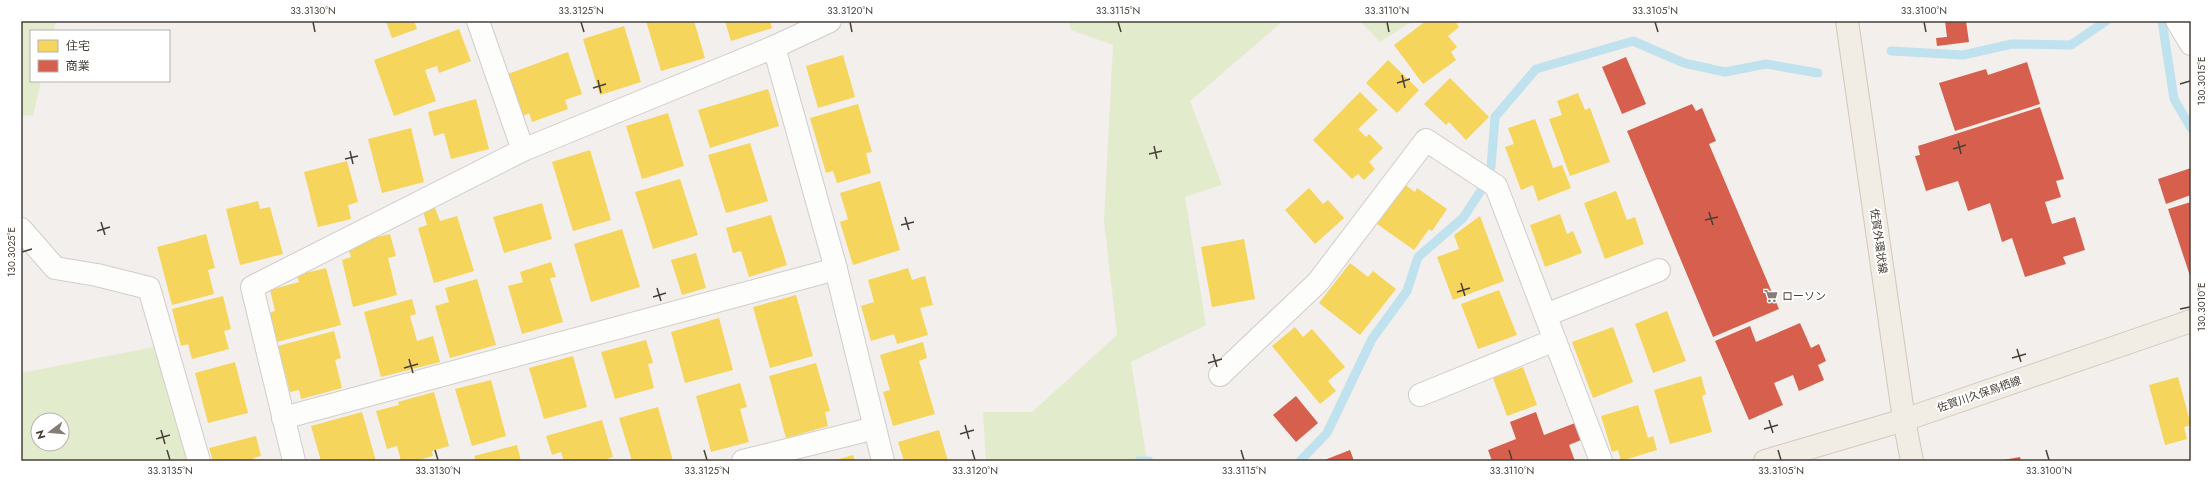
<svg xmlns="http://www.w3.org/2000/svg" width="2212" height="482" viewBox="0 0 2212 482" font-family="Jost,'Noto Sans JP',sans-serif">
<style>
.green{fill:#e3ebcd;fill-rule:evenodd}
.homes{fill:#f6d55c}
.shops{fill:#d6604d}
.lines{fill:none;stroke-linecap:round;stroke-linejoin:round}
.stream{stroke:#bfe2ee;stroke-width:9}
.minor-casing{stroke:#d0cdca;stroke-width:24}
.major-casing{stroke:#d4c8ba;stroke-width:24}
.minor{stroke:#fdfdfc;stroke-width:22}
.major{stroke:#f1ece4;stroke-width:22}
.ticks{fill:none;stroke:#484038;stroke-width:1.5}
.labels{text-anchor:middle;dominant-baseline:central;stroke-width:4;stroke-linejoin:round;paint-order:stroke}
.street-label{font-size:11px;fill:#484038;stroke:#fff}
.poi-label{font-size:11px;fill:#484038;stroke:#fff;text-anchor:start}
.neatline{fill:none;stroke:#484038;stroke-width:1.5}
.ticks-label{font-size:10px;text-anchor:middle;fill:#484038}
</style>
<rect width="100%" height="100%" fill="#f2efec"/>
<!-- green -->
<g class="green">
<path d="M 21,21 L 56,21 L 53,31 L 31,31 L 31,81 L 41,81 L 33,116 L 21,115 Z"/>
<path d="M 1069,21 L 1283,21 L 1190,101 L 1222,185 L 1185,197 L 1206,325 L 1131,362 L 1147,461 L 986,461 L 983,412 L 1032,412 L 1117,335 L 1104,221 L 1113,45 L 1071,30 Z"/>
<path d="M 1360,21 L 1413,21 L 1380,42 Z"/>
<path d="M 154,347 L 187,461 L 21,461 L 21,373 ZM 38,420 L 62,420 L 62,444 L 38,444 Z"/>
</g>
<!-- homes -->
<g class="homes">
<path d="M 386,21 L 414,21 L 417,29 L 392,38 Z"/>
<path d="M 646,21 L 694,21 L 705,58 L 661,71 Z"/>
<path d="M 725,21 L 770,21 L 772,28 L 731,41 Z"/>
<path d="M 1426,21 L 1455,21 L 1459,27 L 1448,36 L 1457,47 L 1451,52 L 1456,60 L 1423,84 L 1394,45 Z"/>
<path d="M 624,26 L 641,82 L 600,95 L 583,39 Z"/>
<path d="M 459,29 L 471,61 L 439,73 L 437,66 L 425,70 L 436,101 L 394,116 L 374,60 Z"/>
<path d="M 568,52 L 582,94 L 565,100 L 568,109 L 532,122 L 529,113 L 523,116 L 508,74 Z"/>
<path d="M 843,55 L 855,97 L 818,108 L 806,66 Z"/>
<path d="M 1388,60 L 1419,90 L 1397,113 L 1366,83 Z"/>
<path d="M 1450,78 L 1489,117 L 1466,140 L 1449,122 L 1446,125 L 1424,104 Z"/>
<path d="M 768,89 L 779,126 L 710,148 L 698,110 Z"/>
<path d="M 1360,92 L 1378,110 L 1358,129 L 1366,137 L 1369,134 L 1383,148 L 1369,162 L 1375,169 L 1364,180 L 1358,174 L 1352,179 L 1313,140 Z"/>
<path d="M 1578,93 L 1585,110 L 1590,108 L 1610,162 L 1570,176 L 1549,119 L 1562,115 L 1557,101 Z"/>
<path d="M 476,99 L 489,149 L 451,159 L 444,133 L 434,136 L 428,112 Z"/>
<path d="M 858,104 L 872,152 L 866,153 L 871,173 L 837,183 L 833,171 L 826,173 L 810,118 Z"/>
<path d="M 668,113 L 684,166 L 642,179 L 626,126 Z"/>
<path d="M 1535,119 L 1553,168 L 1562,165 L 1571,188 L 1538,201 L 1533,185 L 1521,190 L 1505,147 L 1514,144 L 1508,128 Z"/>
<path d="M 411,128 L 424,182 L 382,193 L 368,139 Z"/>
<path d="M 750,143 L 768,201 L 726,213 L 708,155 Z"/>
<path d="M 590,150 L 611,220 L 573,231 L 552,162 Z"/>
<path d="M 347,161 L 358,202 L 348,205 L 351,219 L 318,227 L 304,172 Z"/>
<path d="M 680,179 L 698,235 L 653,249 L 635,192 Z"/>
<path d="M 880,181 L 900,250 L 853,265 L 840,222 L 848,219 L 840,193 Z"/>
<path d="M 1404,184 L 1415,192 L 1417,188 L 1447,209 L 1432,231 L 1429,229 L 1414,250 L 1377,224 Z"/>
<path d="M 1309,188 L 1323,204 L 1328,200 L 1344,218 L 1315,244 L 1285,210 Z"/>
<path d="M 1616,191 L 1627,220 L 1635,217 L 1644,244 L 1605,259 L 1584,203 Z"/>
<path d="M 258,201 L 260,209 L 270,207 L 283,254 L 240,265 L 226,209 Z"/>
<path d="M 542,203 L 552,239 L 504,253 L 493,217 Z"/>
<path d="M 435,208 L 440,221 L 457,216 L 474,271 L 434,283 L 418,228 L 427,225 L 423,211 Z"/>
<path d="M 1560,214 L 1567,234 L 1573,231 L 1582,253 L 1545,267 L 1530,225 Z"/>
<path d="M 771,215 L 787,265 L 749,277 L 741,251 L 733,253 L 726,228 Z"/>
<path d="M 1480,216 L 1504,281 L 1453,300 L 1437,257 L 1459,249 L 1454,235 Z"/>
<path d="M 622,229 L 640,287 L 591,302 L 574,244 Z"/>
<path d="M 206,234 L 215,268 L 208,270 L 214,294 L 172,305 L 157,247 Z"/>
<path d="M 390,234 L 396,256 L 388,258 L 397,295 L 353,307 L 342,260 L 351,257 L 347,244 Z"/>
<path d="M 1244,239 L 1255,299 L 1212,307 L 1201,247 Z"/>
<path d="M 696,253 L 706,288 L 682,295 L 671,260 Z"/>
<path d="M 551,262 L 556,277 L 550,278 L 563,322 L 522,334 L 508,286 L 523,282 L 520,272 Z"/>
<path d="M 1350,263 L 1368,277 L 1373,271 L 1396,289 L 1360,335 L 1319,303 Z"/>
<path d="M 326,268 L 341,325 L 277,342 L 269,313 L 275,311 L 270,290 L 299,282 L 297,275 Z"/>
<path d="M 908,268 L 912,280 L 925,276 L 933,305 L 920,308 L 928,335 L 897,344 L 894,334 L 871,341 L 861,306 L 874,302 L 868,280 Z"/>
<path d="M 477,279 L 496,345 L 450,358 L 435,306 L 449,302 L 445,288 Z"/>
<path d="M 1499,290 L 1517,335 L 1478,349 L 1461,304 Z"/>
<path d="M 796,295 L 813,356 L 770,368 L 753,307 Z"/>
<path d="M 223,296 L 231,329 L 224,331 L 229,349 L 192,359 L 188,344 L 181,346 L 172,309 Z"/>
<path d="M 412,299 L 416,314 L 410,316 L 417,341 L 433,336 L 440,362 L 381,377 L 364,312 Z"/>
<path d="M 1667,311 L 1686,361 L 1653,373 L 1635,324 Z"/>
<path d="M 719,318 L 733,370 L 685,383 L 671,332 Z"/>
<path d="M 1295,327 L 1303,337 L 1312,329 L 1345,367 L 1328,381 L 1336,391 L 1320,404 L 1272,346 Z"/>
<path d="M 1613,327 L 1633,382 L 1593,398 L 1572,342 Z"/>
<path d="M 334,331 L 341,358 L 335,360 L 342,388 L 301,399 L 299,390 L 290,392 L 278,346 Z"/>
<path d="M 646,340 L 653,363 L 648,364 L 654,388 L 615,399 L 601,352 Z"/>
<path d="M 923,342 L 927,358 L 919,361 L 935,414 L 893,426 L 883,392 L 890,390 L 880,355 Z"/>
<path d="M 573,356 L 587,407 L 544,419 L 529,368 Z"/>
<path d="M 235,362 L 248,413 L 208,423 L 195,373 Z"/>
<path d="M 816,363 L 830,411 L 825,412 L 828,426 L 786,438 L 769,376 Z"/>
<path d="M 1523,367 L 1537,405 L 1507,416 L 1493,378 Z"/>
<path d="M 1701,376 L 1706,394 L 1702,396 L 1712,432 L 1670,444 L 1654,390 Z"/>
<path d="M 2178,377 L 2191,425 L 2184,427 L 2187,439 L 2165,445 L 2149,385 Z"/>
<path d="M 491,380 L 506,436 L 472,446 L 455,389 Z"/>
<path d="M 740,383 L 747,407 L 740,409 L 749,442 L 711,452 L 696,396 Z"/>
<path d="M 434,392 L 449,446 L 432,451 L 433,456 L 415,461 L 401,461 L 397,446 L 387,449 L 376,411 L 399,405 L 398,402 Z"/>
<path d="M 1638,405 L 1648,438 L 1653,436 L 1657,450 L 1621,461 L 1618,450 L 1612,452 L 1601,416 Z"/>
<path d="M 658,407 L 673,461 L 632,461 L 619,418 Z"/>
<path d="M 362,412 L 376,461 L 321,461 L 311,426 Z"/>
<path d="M 602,420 L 613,457 L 602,461 L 564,461 L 561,452 L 552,455 L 546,436 Z"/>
<path d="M 939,430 L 948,461 L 904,461 L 898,442 Z"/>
<path d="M 256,436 L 261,456 L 253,458 L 254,461 L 213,461 L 209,448 Z"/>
<path d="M 517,445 L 521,461 L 476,461 L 474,456 Z"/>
<path d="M 853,455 L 855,461 L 832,461 Z"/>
</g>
<!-- shops -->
<g class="shops">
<path d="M 1945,21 L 1966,21 L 1969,42 L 1937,46 L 1936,38 L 1947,37 Z"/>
<path d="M 1626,57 L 1646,104 L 1622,114 L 1602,67 Z"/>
<path d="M 2027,62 L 2040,104 L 1955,131 L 1939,83 L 1986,69 L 1988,75 Z"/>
<path d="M 1692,104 L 1696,111 L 1702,108 L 1716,141 L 1709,144 L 1779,309 L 1713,337 L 1627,131 Z"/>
<path d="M 2040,107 L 2064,179 L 2056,181 L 2061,197 L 2045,202 L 2052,224 L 2075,217 L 2085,250 L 2063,257 L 2066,264 L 2025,277 L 2012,238 L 2002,242 L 1990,203 L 1968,211 L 1958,181 L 1926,191 L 1915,156 L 1920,155 L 1918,146 Z"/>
<path d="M 2191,168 L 2191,195 L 2166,204 L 2158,179 Z"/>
<path d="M 2191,202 L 2191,279 L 2168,209 Z"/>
<path d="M 1800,323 L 1811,348 L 1819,344 L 1826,361 L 1818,365 L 1824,380 L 1799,391 L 1793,375 L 1774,383 L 1783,405 L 1749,420 L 1715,341 L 1750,326 L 1756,342 Z"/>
<path d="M 1296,396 L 1318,423 L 1296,442 L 1273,415 Z"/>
<path d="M 1536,412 L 1544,435 L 1575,423 L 1581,440 L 1569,445 L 1575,461 L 1492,461 L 1488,450 L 1516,439 L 1510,422 Z"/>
<path d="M 1350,450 L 1354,461 L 1322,461 Z"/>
<path d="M 2020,457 L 2021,461 L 2003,461 L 2003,460 Z"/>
</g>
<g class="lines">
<!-- stream -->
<g class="stream">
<path d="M 2162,21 L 2174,99 L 2191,128"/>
<path d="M 1891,51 L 1963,55 L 2012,44 L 2071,45 L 2106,21"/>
<path d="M 1491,167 L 1495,117 L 1536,69 L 1633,41 L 1684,63 L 1725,72 L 1766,64 L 1818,73"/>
<path d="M 1139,461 L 1149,461"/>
<path d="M 1300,461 L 1327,433 L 1372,339 L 1407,291 L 1418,257 L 1463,218 L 1480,192"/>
</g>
<!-- minor casing -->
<g class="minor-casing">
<g id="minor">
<path d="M 478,21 L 523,150"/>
<path d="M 2177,21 L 2191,44"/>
<path d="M 774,47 L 830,21"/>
<path d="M 21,229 L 55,268 L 97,275 L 149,288 L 199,461"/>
<path d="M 1546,315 L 1659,270"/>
<path d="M 1220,375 L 1318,282 L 1426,140 L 1496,186 L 1601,461"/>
<path d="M 1420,395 L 1555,340"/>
<path d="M 283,418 L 836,269"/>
<path d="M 294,461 L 252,287 L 523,150 L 774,47 L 836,269 L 883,461"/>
<path d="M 743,461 L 875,428"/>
</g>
</g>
<!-- major casing -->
<g class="major-casing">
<g id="major">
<path d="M 1847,21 L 1904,420 L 1912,461"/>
<path d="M 1765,461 L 1904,420 L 2191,321"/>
</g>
</g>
<!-- minor -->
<use href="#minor" class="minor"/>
<!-- major -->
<use href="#major" class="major"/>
</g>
<!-- ticks -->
<path class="ticks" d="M 313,22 L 315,32M 581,22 L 584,32M 850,22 L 852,32M 1118,22 L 1121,32M 1387,22 L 1389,32M 1655,22 L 1658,32M 1924,22 L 1926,32M 1402,75 L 1405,88M 598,80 L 601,93M 1397,83 L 1410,79M 2180,84 L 2190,81M 593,88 L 606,84M 1958,141 L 1961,154M 1154,146 L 1157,159M 1953,149 L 1966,145M 350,151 L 353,164M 1149,154 L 1162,151M 345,159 L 358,156M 1709,212 L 1713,225M 905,217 L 909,230M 1705,220 L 1718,217M 101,222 L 105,235M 901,225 L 914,222M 97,231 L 110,227M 22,252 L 32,249M 1461,283 L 1465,296M 657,288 L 661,301M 1457,292 L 1470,288M 653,297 L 666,293M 2180,309 L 2190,307M 2017,349 L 2021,362M 1213,354 L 1217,367M 2012,358 L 2026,354M 409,359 L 413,373M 1208,363 L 1222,359M 404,368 L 418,364M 1769,420 L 1773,433M 965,425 L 969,439M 1764,429 L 1778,425M 161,430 L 165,444M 960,434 L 974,430M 156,439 L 170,435M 167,450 L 170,460M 435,450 L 438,460M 704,450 L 707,460M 972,450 L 975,460M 1241,450 L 1244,460M 1509,450 L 1512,460M 1778,450 L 1781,460M 2046,450 L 2049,460"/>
<!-- icons -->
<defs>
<g id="supermarket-bare" transform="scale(1.08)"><path d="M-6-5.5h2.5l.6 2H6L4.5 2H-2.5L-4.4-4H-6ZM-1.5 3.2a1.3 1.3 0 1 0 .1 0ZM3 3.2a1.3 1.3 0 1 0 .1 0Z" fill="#847d77" stroke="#fff" stroke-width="2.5" paint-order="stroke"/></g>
</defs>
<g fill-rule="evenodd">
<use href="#supermarket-bare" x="1771" y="296"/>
</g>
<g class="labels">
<!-- street labels -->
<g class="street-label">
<text transform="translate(1879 241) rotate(82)">佐賀外環状線</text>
<text transform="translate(1979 394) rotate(-19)">佐賀川久保鳥栖線</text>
</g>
<!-- poi labels -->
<g class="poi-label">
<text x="1782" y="296">ローソン</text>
</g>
</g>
<!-- border -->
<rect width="2212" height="482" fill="none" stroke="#ffffff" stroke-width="44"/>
<!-- legend -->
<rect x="30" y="30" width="140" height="52" fill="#ffffff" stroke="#b6b3af"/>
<rect x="38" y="40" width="20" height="12" fill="#f6d55c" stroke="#b6b3af"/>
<text x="66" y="50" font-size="12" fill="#484038">住宅</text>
<rect x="38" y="60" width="20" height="12" fill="#d6604d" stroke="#b6b3af"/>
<text x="66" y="70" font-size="12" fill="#484038">商業</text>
<!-- north arrow -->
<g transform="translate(50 432) rotate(254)"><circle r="19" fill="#ffffff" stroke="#b6b3af"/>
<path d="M0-3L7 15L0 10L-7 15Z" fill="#847d77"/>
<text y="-6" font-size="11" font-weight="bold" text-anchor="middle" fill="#484038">N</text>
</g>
<rect x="22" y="22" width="2168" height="438" class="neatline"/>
<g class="ticks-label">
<text x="313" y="14">33.3130°N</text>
<text x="581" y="14">33.3125°N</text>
<text x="850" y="14">33.3120°N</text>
<text x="1118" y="14">33.3115°N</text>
<text x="1387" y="14">33.3110°N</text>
<text x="1655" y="14">33.3105°N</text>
<text x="1924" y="14">33.3100°N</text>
<text transform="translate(2201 81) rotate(-90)" y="4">130.3015°E</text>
<text transform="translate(11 252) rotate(-90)" y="4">130.3025°E</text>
<text transform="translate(2201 307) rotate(-90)" y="4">130.3010°E</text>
<text x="170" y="474">33.3135°N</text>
<text x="438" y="474">33.3130°N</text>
<text x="707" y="474">33.3125°N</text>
<text x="975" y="474">33.3120°N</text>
<text x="1244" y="474">33.3115°N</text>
<text x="1512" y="474">33.3110°N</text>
<text x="1781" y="474">33.3105°N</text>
<text x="2049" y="474">33.3100°N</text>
</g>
</svg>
